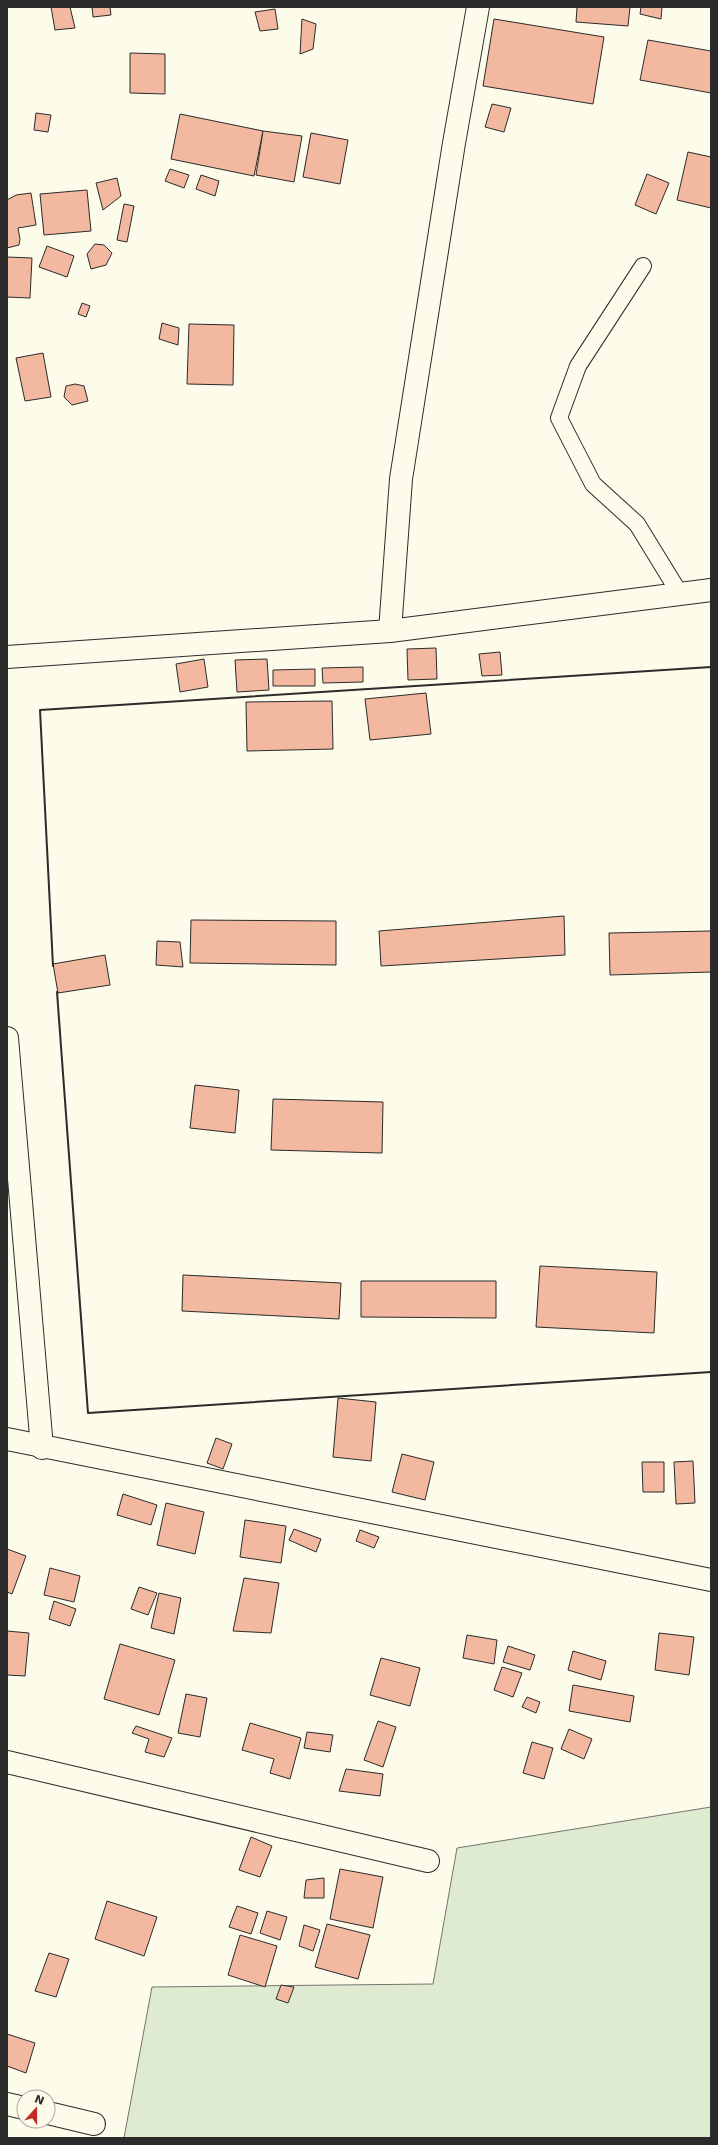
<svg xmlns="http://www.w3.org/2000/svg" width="718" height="2145" viewBox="0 0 718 2145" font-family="'DejaVu Sans',sans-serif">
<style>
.green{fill:#deebd1;stroke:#74746e}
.building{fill:#f2b8a0;stroke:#2b2b2b}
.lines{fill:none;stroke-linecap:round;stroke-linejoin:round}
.service-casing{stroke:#2b2b2b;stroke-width:18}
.minor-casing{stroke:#2b2b2b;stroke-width:24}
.trunk-casing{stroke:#2b2b2b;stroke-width:24}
.service{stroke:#fdfbea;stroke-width:16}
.minor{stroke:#fdfbea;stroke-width:22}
.trunk{stroke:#fdfbea;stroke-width:22}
.wall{stroke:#2b2b2b;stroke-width:2}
</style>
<rect width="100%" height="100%" fill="#fdfbea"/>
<!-- green -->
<path class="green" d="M 711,1807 L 711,2138 L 124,2138 L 152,1987 L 433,1984 L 457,1848 Z"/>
<!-- building -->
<g class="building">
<path d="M 51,7 L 70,7 L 75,28 L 55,30 Z"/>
<path d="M 92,7 L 110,7 L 111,15 L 93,17 Z"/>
<path d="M 577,7 L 630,7 L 628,26 L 576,22 Z"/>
<path d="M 641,7 L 662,7 L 661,19 L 640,14 Z"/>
<path d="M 275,9 L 278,29 L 260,31 L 255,12 Z"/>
<path d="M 302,19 L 316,24 L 313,49 L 300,54 Z"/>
<path d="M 494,19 L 604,37 L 593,104 L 483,86 Z"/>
<path d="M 648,40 L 711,51 L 711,93 L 640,80 Z"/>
<path d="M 130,53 L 165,54 L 165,94 L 130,93 Z"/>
<path d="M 492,104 L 511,108 L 504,132 L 485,127 Z"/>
<path d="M 36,113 L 51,115 L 48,132 L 34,130 Z"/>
<path d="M 180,114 L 263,131 L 254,176 L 171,159 Z"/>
<path d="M 263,131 L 302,136 L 294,182 L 256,175 Z"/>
<path d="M 311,133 L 348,140 L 340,184 L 303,177 Z"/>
<path d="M 688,152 L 711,157 L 711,208 L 677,200 Z"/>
<path d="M 170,169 L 189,175 L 184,188 L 165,181 Z"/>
<path d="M 647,174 L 669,183 L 656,214 L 635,205 Z"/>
<path d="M 201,175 L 219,181 L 215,196 L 196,189 Z"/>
<path d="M 117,178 L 121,196 L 103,210 L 96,183 Z"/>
<path d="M 87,190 L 91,231 L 44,235 L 40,194 Z"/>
<path d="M 31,193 L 36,225 L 18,228 L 20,239 L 19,245 L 7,248 L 7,200 L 16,195 Z"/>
<path d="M 124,204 L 134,206 L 127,242 L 117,240 Z"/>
<path d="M 95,244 L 104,245 L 112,253 L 106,265 L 91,269 L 87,254 Z"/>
<path d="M 47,246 L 74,256 L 67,277 L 39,267 Z"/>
<path d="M 7,257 L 32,258 L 30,298 L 7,297 Z"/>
<path d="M 82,303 L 90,306 L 86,317 L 78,314 Z"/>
<path d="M 162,323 L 179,328 L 178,345 L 159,339 Z"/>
<path d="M 189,324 L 234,325 L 233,385 L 187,384 Z"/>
<path d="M 43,353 L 51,397 L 25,401 L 16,358 Z"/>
<path d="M 75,384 L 84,386 L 88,401 L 72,405 L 64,397 L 66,386 Z"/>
<path d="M 436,648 L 437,679 L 408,680 L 407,649 Z"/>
<path d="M 500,652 L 502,675 L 482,676 L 479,654 Z"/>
<path d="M 204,659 L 208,687 L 180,692 L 176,664 Z"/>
<path d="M 267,659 L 269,690 L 237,692 L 235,660 Z"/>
<path d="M 363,667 L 363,682 L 323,683 L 322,668 Z"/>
<path d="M 315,669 L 315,686 L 273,686 L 273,670 Z"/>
<path d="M 426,693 L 431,734 L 370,740 L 365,699 Z"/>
<path d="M 332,701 L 333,749 L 247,751 L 246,702 Z"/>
<path d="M 564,916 L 565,955 L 381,966 L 379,931 Z"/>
<path d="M 191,920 L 336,921 L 336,965 L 190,963 Z"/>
<path d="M 711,931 L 711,972 L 610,975 L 609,933 Z"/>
<path d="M 157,941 L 180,942 L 183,967 L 156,965 Z"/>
<path d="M 105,955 L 110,985 L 58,993 L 53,964 Z"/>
<path d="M 195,1085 L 239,1090 L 235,1133 L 190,1128 Z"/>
<path d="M 273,1099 L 383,1102 L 382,1153 L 271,1150 Z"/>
<path d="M 540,1266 L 657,1272 L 654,1333 L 536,1327 Z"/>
<path d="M 183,1275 L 341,1283 L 339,1319 L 182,1311 Z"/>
<path d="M 361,1281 L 496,1281 L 496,1318 L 361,1317 Z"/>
<path d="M 338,1398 L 376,1402 L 371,1461 L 333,1457 Z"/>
<path d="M 216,1438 L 232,1444 L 223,1469 L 207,1463 Z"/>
<path d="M 402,1454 L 434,1462 L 425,1500 L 392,1492 Z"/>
<path d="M 693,1461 L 695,1503 L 676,1504 L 674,1462 Z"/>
<path d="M 642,1462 L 664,1462 L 664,1492 L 643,1492 Z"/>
<path d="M 123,1494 L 157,1505 L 151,1525 L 117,1515 Z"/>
<path d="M 166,1503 L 204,1512 L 195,1554 L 157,1545 Z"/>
<path d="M 245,1520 L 286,1526 L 281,1563 L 240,1557 Z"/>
<path d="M 294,1529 L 321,1539 L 316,1552 L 289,1540 Z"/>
<path d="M 360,1530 L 379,1537 L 374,1548 L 356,1541 Z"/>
<path d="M 7,1549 L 26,1556 L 12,1594 L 7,1592 Z"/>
<path d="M 50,1568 L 80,1576 L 74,1602 L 44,1595 Z"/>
<path d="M 244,1578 L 279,1583 L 271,1633 L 233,1631 Z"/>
<path d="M 139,1587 L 157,1593 L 148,1615 L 131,1609 Z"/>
<path d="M 159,1593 L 181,1598 L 174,1634 L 151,1628 Z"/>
<path d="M 54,1601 L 76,1609 L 70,1626 L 49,1619 Z"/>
<path d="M 7,1631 L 29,1633 L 25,1676 L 7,1675 Z"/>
<path d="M 659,1633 L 694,1637 L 689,1675 L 655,1670 Z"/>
<path d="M 467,1635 L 497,1640 L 494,1664 L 463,1658 Z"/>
<path d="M 120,1644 L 175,1660 L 159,1715 L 104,1699 Z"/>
<path d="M 508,1646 L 535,1655 L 530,1670 L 503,1662 Z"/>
<path d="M 573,1651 L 606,1661 L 601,1680 L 568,1670 Z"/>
<path d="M 381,1658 L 420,1668 L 410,1706 L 370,1695 Z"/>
<path d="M 502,1667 L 522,1673 L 513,1697 L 494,1690 Z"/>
<path d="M 573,1685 L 634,1696 L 630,1722 L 569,1711 Z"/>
<path d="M 186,1694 L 207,1698 L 200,1737 L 178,1733 Z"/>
<path d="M 527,1697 L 540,1702 L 536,1713 L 522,1707 Z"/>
<path d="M 378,1721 L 396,1727 L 383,1767 L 364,1760 Z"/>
<path d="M 250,1723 L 301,1738 L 290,1779 L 270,1773 L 274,1759 L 242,1750 Z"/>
<path d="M 136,1726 L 172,1738 L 164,1757 L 145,1752 L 149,1739 L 132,1733 Z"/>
<path d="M 569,1729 L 592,1739 L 584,1759 L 561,1749 Z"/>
<path d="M 307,1732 L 333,1735 L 330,1752 L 304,1748 Z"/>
<path d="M 532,1742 L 553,1748 L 544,1779 L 523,1773 Z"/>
<path d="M 346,1769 L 383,1774 L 380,1796 L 339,1791 Z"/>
<path d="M 251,1837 L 272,1846 L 260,1877 L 239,1870 Z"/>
<path d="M 340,1869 L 383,1877 L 373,1928 L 330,1919 Z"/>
<path d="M 324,1878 L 324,1898 L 304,1898 L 306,1880 Z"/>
<path d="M 107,1901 L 157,1917 L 144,1956 L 95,1939 Z"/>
<path d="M 237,1906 L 258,1913 L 251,1934 L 229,1927 Z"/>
<path d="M 267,1911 L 287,1917 L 280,1940 L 260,1933 Z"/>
<path d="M 327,1924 L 370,1935 L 358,1979 L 315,1967 Z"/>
<path d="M 304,1925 L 320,1930 L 313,1951 L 299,1946 Z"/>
<path d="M 240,1935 L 277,1946 L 265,1987 L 228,1975 Z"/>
<path d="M 49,1953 L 69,1959 L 56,1997 L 35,1991 Z"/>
<path d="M 281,1985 L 294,1987 L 288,2003 L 276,1999 Z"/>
<path d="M 7,2034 L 35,2043 L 26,2073 L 7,2066 Z"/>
</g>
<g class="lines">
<!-- service casing -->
<g class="service-casing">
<path id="service" d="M 643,266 L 578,366 L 559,418 L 593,484 L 637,524 L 680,594"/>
</g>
<!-- minor casing -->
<g class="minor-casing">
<g id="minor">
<path d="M 390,631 L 401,479 L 454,143 L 478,7"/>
<path d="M 7,1038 L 42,1448"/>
<path d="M 7,1439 L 711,1580"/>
<path d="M 7,1762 L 428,1861"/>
<path d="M 7,2104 L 24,2108"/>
<path d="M 48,2113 L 94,2124"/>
</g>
</g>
<!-- trunk casing -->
<g class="trunk-casing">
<path id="trunk" d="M 7,657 L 390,631 L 711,590"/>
</g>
<!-- service -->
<use href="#service" class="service"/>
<!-- minor -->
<use href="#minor" class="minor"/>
<!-- trunk -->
<use href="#trunk" class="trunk"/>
<!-- wall -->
<g class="wall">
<path d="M 53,966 L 40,710 L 711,667"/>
<path d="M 57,992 L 88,1413 L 711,1372"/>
</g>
</g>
<!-- border -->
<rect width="718" height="2145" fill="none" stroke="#2b2b2b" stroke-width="16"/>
<!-- north arrow -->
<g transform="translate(36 2109) rotate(21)"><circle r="19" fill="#fdfbea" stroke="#a9a89e"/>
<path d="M0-3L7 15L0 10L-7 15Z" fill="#c62828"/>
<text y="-6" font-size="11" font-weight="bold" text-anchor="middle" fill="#2b2b2b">N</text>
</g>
</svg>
